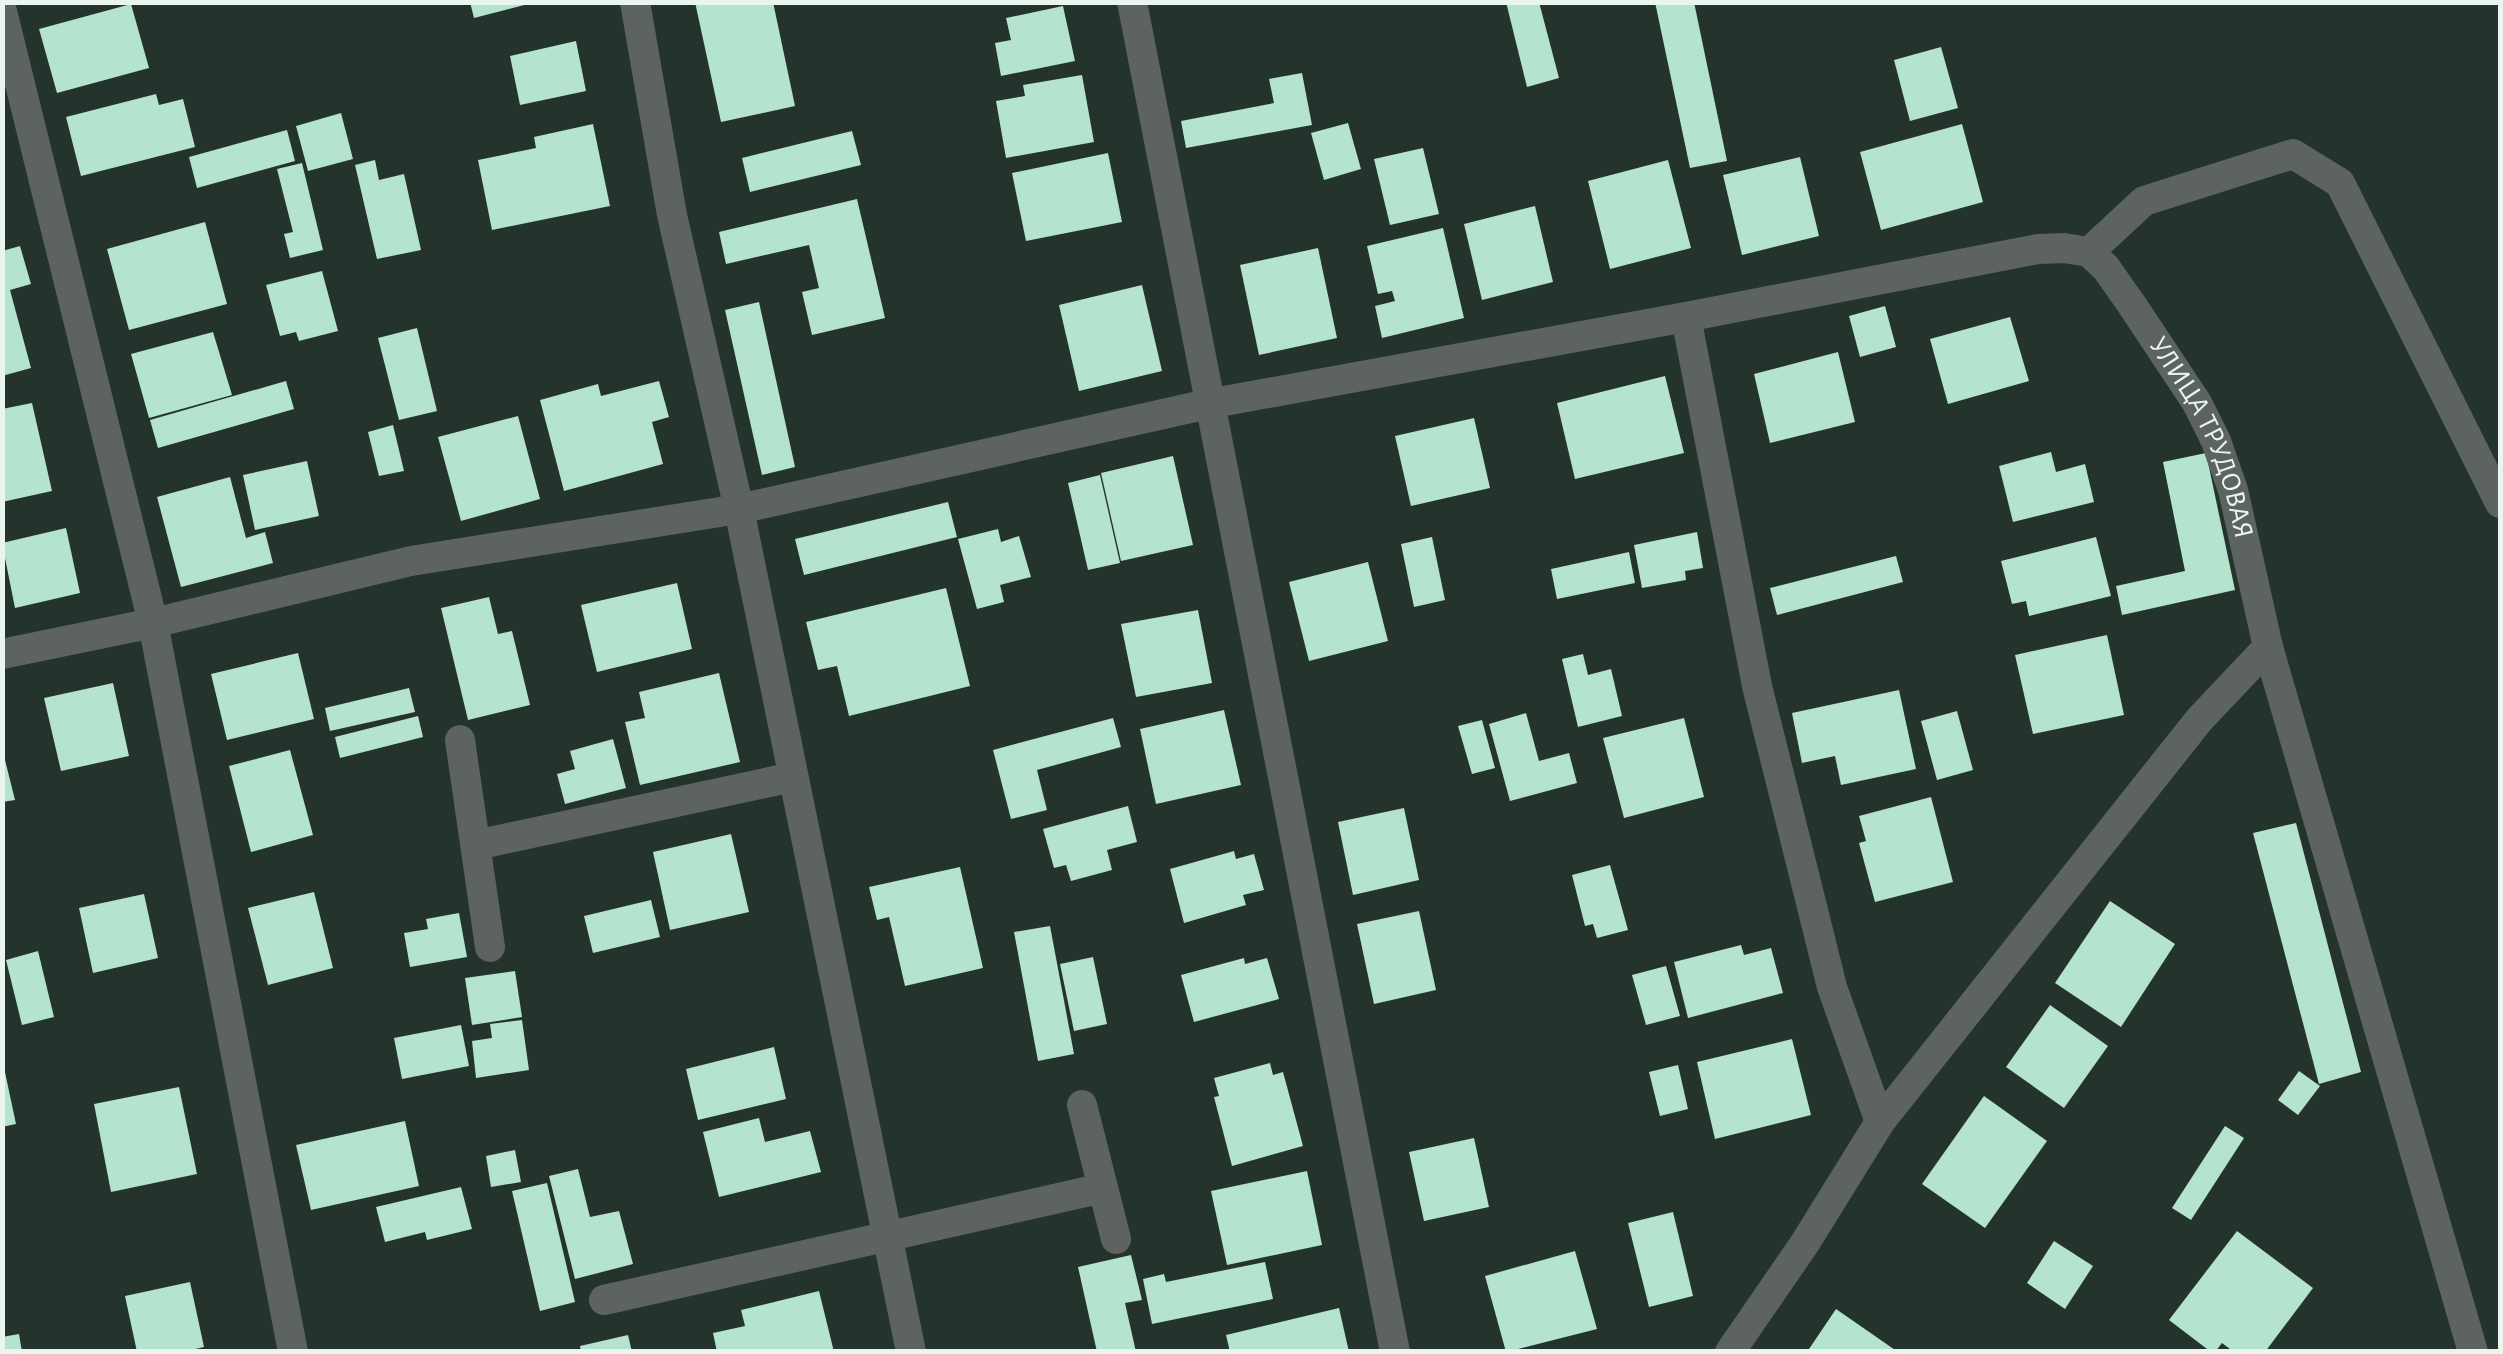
<svg xmlns="http://www.w3.org/2000/svg" width="2503" height="1354" viewBox="0 0 2503 1354" font-family="'Alegreya Sans',sans-serif">
<style>
.building{fill:#b4e3ce}
.lines{fill:none;stroke-linecap:round;stroke-linejoin:round}
.minor{stroke:#5c6360;stroke-width:30}
.labels{text-anchor:middle;dominant-baseline:central;stroke-width:10;stroke-linejoin:round;paint-order:stroke}
.street-label{font-size:28px;fill:#ebf5f0;stroke:#24332c}
</style>
<rect width="100%" height="100%" fill="#24332c"/>
<!-- building -->
<g class="building">
<path d="M 470,2 L 528,2 L 528,4 L 474,18 Z"/>
<path d="M 695,2 L 773,2 L 795,106 L 721,122 Z"/>
<path d="M 1506,2 L 1539,2 L 1559,78 L 1527,87 Z"/>
<path d="M 1655,2 L 1694,2 L 1727,161 L 1690,168 Z"/>
<path d="M 131,4 L 149,68 L 57,93 L 39,29 Z"/>
<path d="M 1063,6 L 1075,61 L 1001,76 L 995,43 L 1011,40 L 1006,18 Z"/>
<path d="M 576,41 L 586,91 L 520,105 L 510,56 Z"/>
<path d="M 1941,47 L 1958,108 L 1910,121 L 1894,60 Z"/>
<path d="M 1302,73 L 1312,125 L 1186,148 L 1181,121 L 1274,103 L 1269,79 Z"/>
<path d="M 1082,75 L 1094,142 L 1006,158 L 996,101 L 1025,96 L 1023,85 Z"/>
<path d="M 156,94 L 159,105 L 183,99 L 195,147 L 81,176 L 66,117 Z"/>
<path d="M 341,113 L 353,159 L 308,171 L 296,126 Z"/>
<path d="M 1348,123 L 1361,169 L 1324,180 L 1311,133 Z"/>
<path d="M 593,124 L 610,206 L 492,230 L 478,160 L 536,148 L 534,137 Z"/>
<path d="M 1962,124 L 1983,202 L 1881,230 L 1860,152 Z"/>
<path d="M 287,130 L 295,161 L 197,188 L 189,157 Z"/>
<path d="M 852,131 L 861,165 L 750,192 L 742,158 Z"/>
<path d="M 1423,148 L 1439,214 L 1390,225 L 1374,159 Z"/>
<path d="M 1108,153 L 1122,222 L 1026,241 L 1012,173 Z"/>
<path d="M 1800,157 L 1819,236 L 1742,255 L 1723,175 Z"/>
<path d="M 375,160 L 379,180 L 404,174 L 421,250 L 377,259 L 355,165 Z"/>
<path d="M 1668,160 L 1691,248 L 1610,269 L 1588,181 Z"/>
<path d="M 302,163 L 323,250 L 290,258 L 284,234 L 293,232 L 277,169 Z"/>
<path d="M 857,199 L 885,318 L 812,335 L 802,292 L 819,288 L 809,245 L 726,264 L 719,232 Z"/>
<path d="M 1535,206 L 1553,282 L 1482,300 L 1464,224 Z"/>
<path d="M 205,222 L 227,304 L 129,330 L 107,249 Z"/>
<path d="M 1443,228 L 1464,318 L 1382,338 L 1375,306 L 1395,301 L 1392,291 L 1378,294 L 1367,246 Z"/>
<path d="M 20,246 L 31,284 L 10,290 L 31,368 L 2,376 L 2,251 Z"/>
<path d="M 1318,248 L 1337,338 L 1259,355 L 1240,265 Z"/>
<path d="M 322,271 L 338,331 L 299,341 L 296,332 L 280,336 L 266,285 Z"/>
<path d="M 1142,285 L 1162,371 L 1079,391 L 1059,305 Z"/>
<path d="M 759,302 L 795,467 L 762,475 L 725,310 Z"/>
<path d="M 1885,306 L 1896,347 L 1860,357 L 1849,316 Z"/>
<path d="M 2010,317 L 2029,381 L 1948,404 L 1930,339 Z"/>
<path d="M 417,328 L 437,411 L 399,420 L 378,338 Z"/>
<path d="M 213,332 L 232,395 L 149,418 L 131,354 Z"/>
<path d="M 1838,352 L 1855,422 L 1770,443 L 1754,374 Z"/>
<path d="M 1665,376 L 1684,453 L 1575,479 L 1557,403 Z"/>
<path d="M 286,381 L 294,409 L 158,448 L 150,420 Z"/>
<path d="M 659,381 L 669,417 L 652,422 L 663,464 L 564,491 L 540,400 L 598,384 L 601,396 Z"/>
<path d="M 32,403 L 52,491 L 2,502 L 2,409 Z"/>
<path d="M 518,416 L 540,499 L 461,521 L 438,437 Z"/>
<path d="M 1474,418 L 1490,488 L 1411,506 L 1395,436 Z"/>
<path d="M 393,425 L 404,471 L 379,476 L 368,432 Z"/>
<path d="M 2051,452 L 2056,472 L 2085,464 L 2094,502 L 2013,522 L 1999,466 Z"/>
<path d="M 2206,453 L 2235,590 L 2122,615 L 2116,586 L 2185,571 L 2163,462 Z"/>
<path d="M 1173,456 L 1193,545 L 1121,561 L 1101,473 Z"/>
<path d="M 307,461 L 319,516 L 255,530 L 243,475 Z"/>
<path d="M 1100,475 L 1120,563 L 1088,570 L 1068,483 Z"/>
<path d="M 230,477 L 246,538 L 265,532 L 273,563 L 181,587 L 157,497 Z"/>
<path d="M 948,502 L 957,537 L 804,575 L 795,539 Z"/>
<path d="M 66,528 L 80,593 L 15,608 L 2,543 Z"/>
<path d="M 998,529 L 1001,542 L 1019,536 L 1031,577 L 1000,585 L 1004,602 L 977,609 L 958,539 Z"/>
<path d="M 1697,532 L 1703,568 L 1685,571 L 1686,580 L 1642,588 L 1634,545 Z"/>
<path d="M 1432,537 L 1445,600 L 1414,607 L 1401,544 Z"/>
<path d="M 2096,537 L 2111,596 L 2029,616 L 2026,601 L 2012,604 L 2001,561 Z"/>
<path d="M 1629,552 L 1635,583 L 1557,599 L 1551,569 Z"/>
<path d="M 1896,556 L 1903,582 L 1777,615 L 1770,588 Z"/>
<path d="M 1368,562 L 1388,641 L 1309,661 L 1289,582 Z"/>
<path d="M 677,583 L 692,649 L 597,672 L 581,605 Z"/>
<path d="M 946,588 L 970,686 L 849,716 L 837,666 L 818,670 L 806,622 Z"/>
<path d="M 489,597 L 498,634 L 512,631 L 530,705 L 468,720 L 441,608 Z"/>
<path d="M 1198,610 L 1212,683 L 1136,697 L 1121,624 Z"/>
<path d="M 2107,635 L 2124,715 L 2033,734 L 2015,655 Z"/>
<path d="M 298,653 L 314,719 L 227,740 L 211,674 Z"/>
<path d="M 1583,654 L 1588,675 L 1611,669 L 1622,716 L 1578,727 L 1562,659 Z"/>
<path d="M 719,673 L 740,762 L 640,785 L 625,722 L 645,718 L 639,692 Z"/>
<path d="M 113,683 L 129,756 L 61,771 L 44,698 Z"/>
<path d="M 409,688 L 415,712 L 330,731 L 325,708 Z"/>
<path d="M 1899,690 L 1916,769 L 1841,785 L 1835,756 L 1802,763 L 1792,713 Z"/>
<path d="M 1224,710 L 1241,785 L 1156,804 L 1140,729 Z"/>
<path d="M 1957,711 L 1973,770 L 1937,780 L 1921,721 Z"/>
<path d="M 1526,713 L 1539,761 L 1569,753 L 1577,783 L 1510,801 L 1489,724 Z"/>
<path d="M 418,716 L 423,737 L 340,758 L 335,737 Z"/>
<path d="M 1113,718 L 1121,747 L 1037,770 L 1047,810 L 1011,819 L 993,750 Z"/>
<path d="M 1684,718 L 1704,797 L 1624,818 L 1603,738 Z"/>
<path d="M 1482,720 L 1495,768 L 1472,774 L 1458,726 Z"/>
<path d="M 613,739 L 626,788 L 565,804 L 557,774 L 575,769 L 570,751 Z"/>
<path d="M 2,748 L 15,800 L 2,802 Z"/>
<path d="M 290,750 L 313,835 L 251,852 L 229,766 Z"/>
<path d="M 1931,797 L 1953,882 L 1875,902 L 1859,843 L 1866,841 L 1859,816 Z"/>
<path d="M 1128,806 L 1137,842 L 1107,850 L 1112,870 L 1071,881 L 1066,865 L 1054,868 L 1043,829 Z"/>
<path d="M 1404,808 L 1419,880 L 1353,895 L 1338,822 Z"/>
<path d="M 2296,823 L 2361,1072 L 2319,1084 L 2253,833 Z"/>
<path d="M 731,834 L 749,912 L 670,930 L 653,852 Z"/>
<path d="M 1234,851 L 1236,859 L 1254,854 L 1264,890 L 1243,895 L 1246,905 L 1184,923 L 1170,869 Z"/>
<path d="M 1610,865 L 1628,930 L 1597,938 L 1593,924 L 1585,926 L 1572,875 Z"/>
<path d="M 960,867 L 983,968 L 905,986 L 889,917 L 877,920 L 869,887 Z"/>
<path d="M 314,892 L 333,968 L 268,985 L 248,908 Z"/>
<path d="M 144,894 L 158,958 L 93,973 L 79,908 Z"/>
<path d="M 651,900 L 660,937 L 593,953 L 584,916 Z"/>
<path d="M 2110,901 L 2175,944 L 2121,1027 L 2055,983 Z"/>
<path d="M 1419,911 L 1436,990 L 1374,1004 L 1357,924 Z"/>
<path d="M 459,913 L 467,957 L 410,967 L 404,933 L 428,929 L 426,919 Z"/>
<path d="M 1050,926 L 1074,1054 L 1038,1061 L 1014,932 Z"/>
<path d="M 1741,945 L 1744,955 L 1771,948 L 1783,993 L 1688,1018 L 1674,962 Z"/>
<path d="M 38,951 L 54,1017 L 22,1025 L 6,960 Z"/>
<path d="M 1093,957 L 1107,1024 L 1074,1031 L 1060,964 Z"/>
<path d="M 1244,958 L 1245,964 L 1267,958 L 1279,999 L 1194,1022 L 1181,975 Z"/>
<path d="M 1666,966 L 1680,1016 L 1646,1025 L 1632,975 Z"/>
<path d="M 515,971 L 522,1017 L 472,1025 L 465,978 Z"/>
<path d="M 2050,1005 L 2108,1046 L 2064,1108 L 2006,1067 Z"/>
<path d="M 522,1020 L 529,1070 L 476,1078 L 472,1041 L 492,1038 L 490,1024 Z"/>
<path d="M 461,1025 L 469,1066 L 402,1079 L 394,1038 Z"/>
<path d="M 1792,1039 L 1811,1115 L 1715,1139 L 1697,1062 Z"/>
<path d="M 774,1047 L 786,1099 L 698,1120 L 686,1069 Z"/>
<path d="M 2,1058 L 16,1124 L 2,1127 Z"/>
<path d="M 1270,1063 L 1273,1075 L 1283,1072 L 1303,1146 L 1232,1166 L 1214,1097 L 1219,1096 L 1214,1078 Z"/>
<path d="M 1678,1065 L 1688,1109 L 1660,1116 L 1649,1072 Z"/>
<path d="M 2299,1071 L 2320,1086 L 2298,1115 L 2278,1100 Z"/>
<path d="M 179,1087 L 197,1174 L 111,1192 L 94,1104 Z"/>
<path d="M 1984,1096 L 2047,1141 L 1985,1228 L 1922,1184 Z"/>
<path d="M 759,1118 L 765,1142 L 810,1131 L 821,1172 L 719,1197 L 703,1132 Z"/>
<path d="M 405,1121 L 419,1186 L 311,1210 L 296,1145 Z"/>
<path d="M 2225,1126 L 2244,1138 L 2191,1220 L 2172,1208 Z"/>
<path d="M 1474,1138 L 1489,1207 L 1424,1221 L 1409,1152 Z"/>
<path d="M 515,1150 L 521,1182 L 491,1187 L 486,1156 Z"/>
<path d="M 578,1169 L 590,1217 L 619,1211 L 633,1264 L 575,1279 L 549,1176 Z"/>
<path d="M 1307,1171 L 1322,1245 L 1227,1265 L 1211,1191 Z"/>
<path d="M 547,1183 L 575,1302 L 540,1311 L 512,1191 Z"/>
<path d="M 461,1187 L 472,1229 L 427,1240 L 425,1232 L 385,1242 L 376,1207 Z"/>
<path d="M 1673,1212 L 1693,1296 L 1649,1307 L 1628,1223 Z"/>
<path d="M 2237,1231 L 2313,1288 L 2265,1352 L 2234,1352 L 2222,1343 L 2215,1352 L 2211,1352 L 2169,1320 Z"/>
<path d="M 2054,1241 L 2093,1266 L 2065,1309 L 2027,1283 Z"/>
<path d="M 1575,1251 L 1597,1329 L 1506,1352 L 1485,1276 Z"/>
<path d="M 1131,1255 L 1142,1300 L 1125,1303 L 1136,1352 L 1097,1352 L 1078,1267 Z"/>
<path d="M 1265,1262 L 1273,1299 L 1152,1324 L 1143,1279 L 1164,1274 L 1166,1282 Z"/>
<path d="M 190,1282 L 204,1347 L 182,1352 L 137,1352 L 125,1296 Z"/>
<path d="M 819,1291 L 834,1352 L 717,1352 L 713,1333 L 745,1326 L 741,1310 Z"/>
<path d="M 1339,1308 L 1349,1352 L 1230,1352 L 1226,1335 Z"/>
<path d="M 1836,1309 L 1898,1352 L 1807,1352 Z"/>
<path d="M 19,1334 L 22,1352 L 2,1352 L 2,1337 Z"/>
<path d="M 628,1335 L 632,1352 L 581,1352 L 580,1346 Z"/>
</g>
<g class="lines">
<!-- minor -->
<g class="minor">
<path d="M 635,2 L 672,215 L 739,509 L 911,1352"/>
<path d="M 1132,2 L 1395,1352"/>
<path d="M 2,11 L 153,623 L 293,1352"/>
<path id="s1" d="M 2089,252 L 2106,268 L 2132,305 L 2197,403 L 2216,441 L 2233,490 L 2268,647 L 2473,1352"/>
<path d="M 2089,252 L 2144,201 L 2293,154 L 2340,183 L 2500,503"/>
<path d="M 1686,317 L 1757,686 L 1832,987 L 1880,1122"/>
<path d="M 2,654 L 153,623 L 411,561 L 739,509 L 1208,404 L 1686,317 L 2038,249 L 2064,248 L 2089,252"/>
<path d="M 460,740 L 490,947"/>
<path d="M 476,845 L 793,777"/>
<path d="M 1082,1105 L 1116,1239"/>
<path d="M 604,1300 L 1103,1188"/>
<path d="M 1730,1352 L 1805,1243 L 1880,1122 L 2199,720 L 2268,647"/>
</g>
</g>
<g class="labels">
<!-- street labels -->
<g class="street-label">
<text stroke="none"><textPath href="#s1" startOffset="220">УЛИЦА ТРУДОВАЯ</textPath></text>
</g>
</g>
<!-- border -->
<rect width="2503" height="1354" fill="none" stroke="#ebf5f0" stroke-width="10"/>
</svg>
